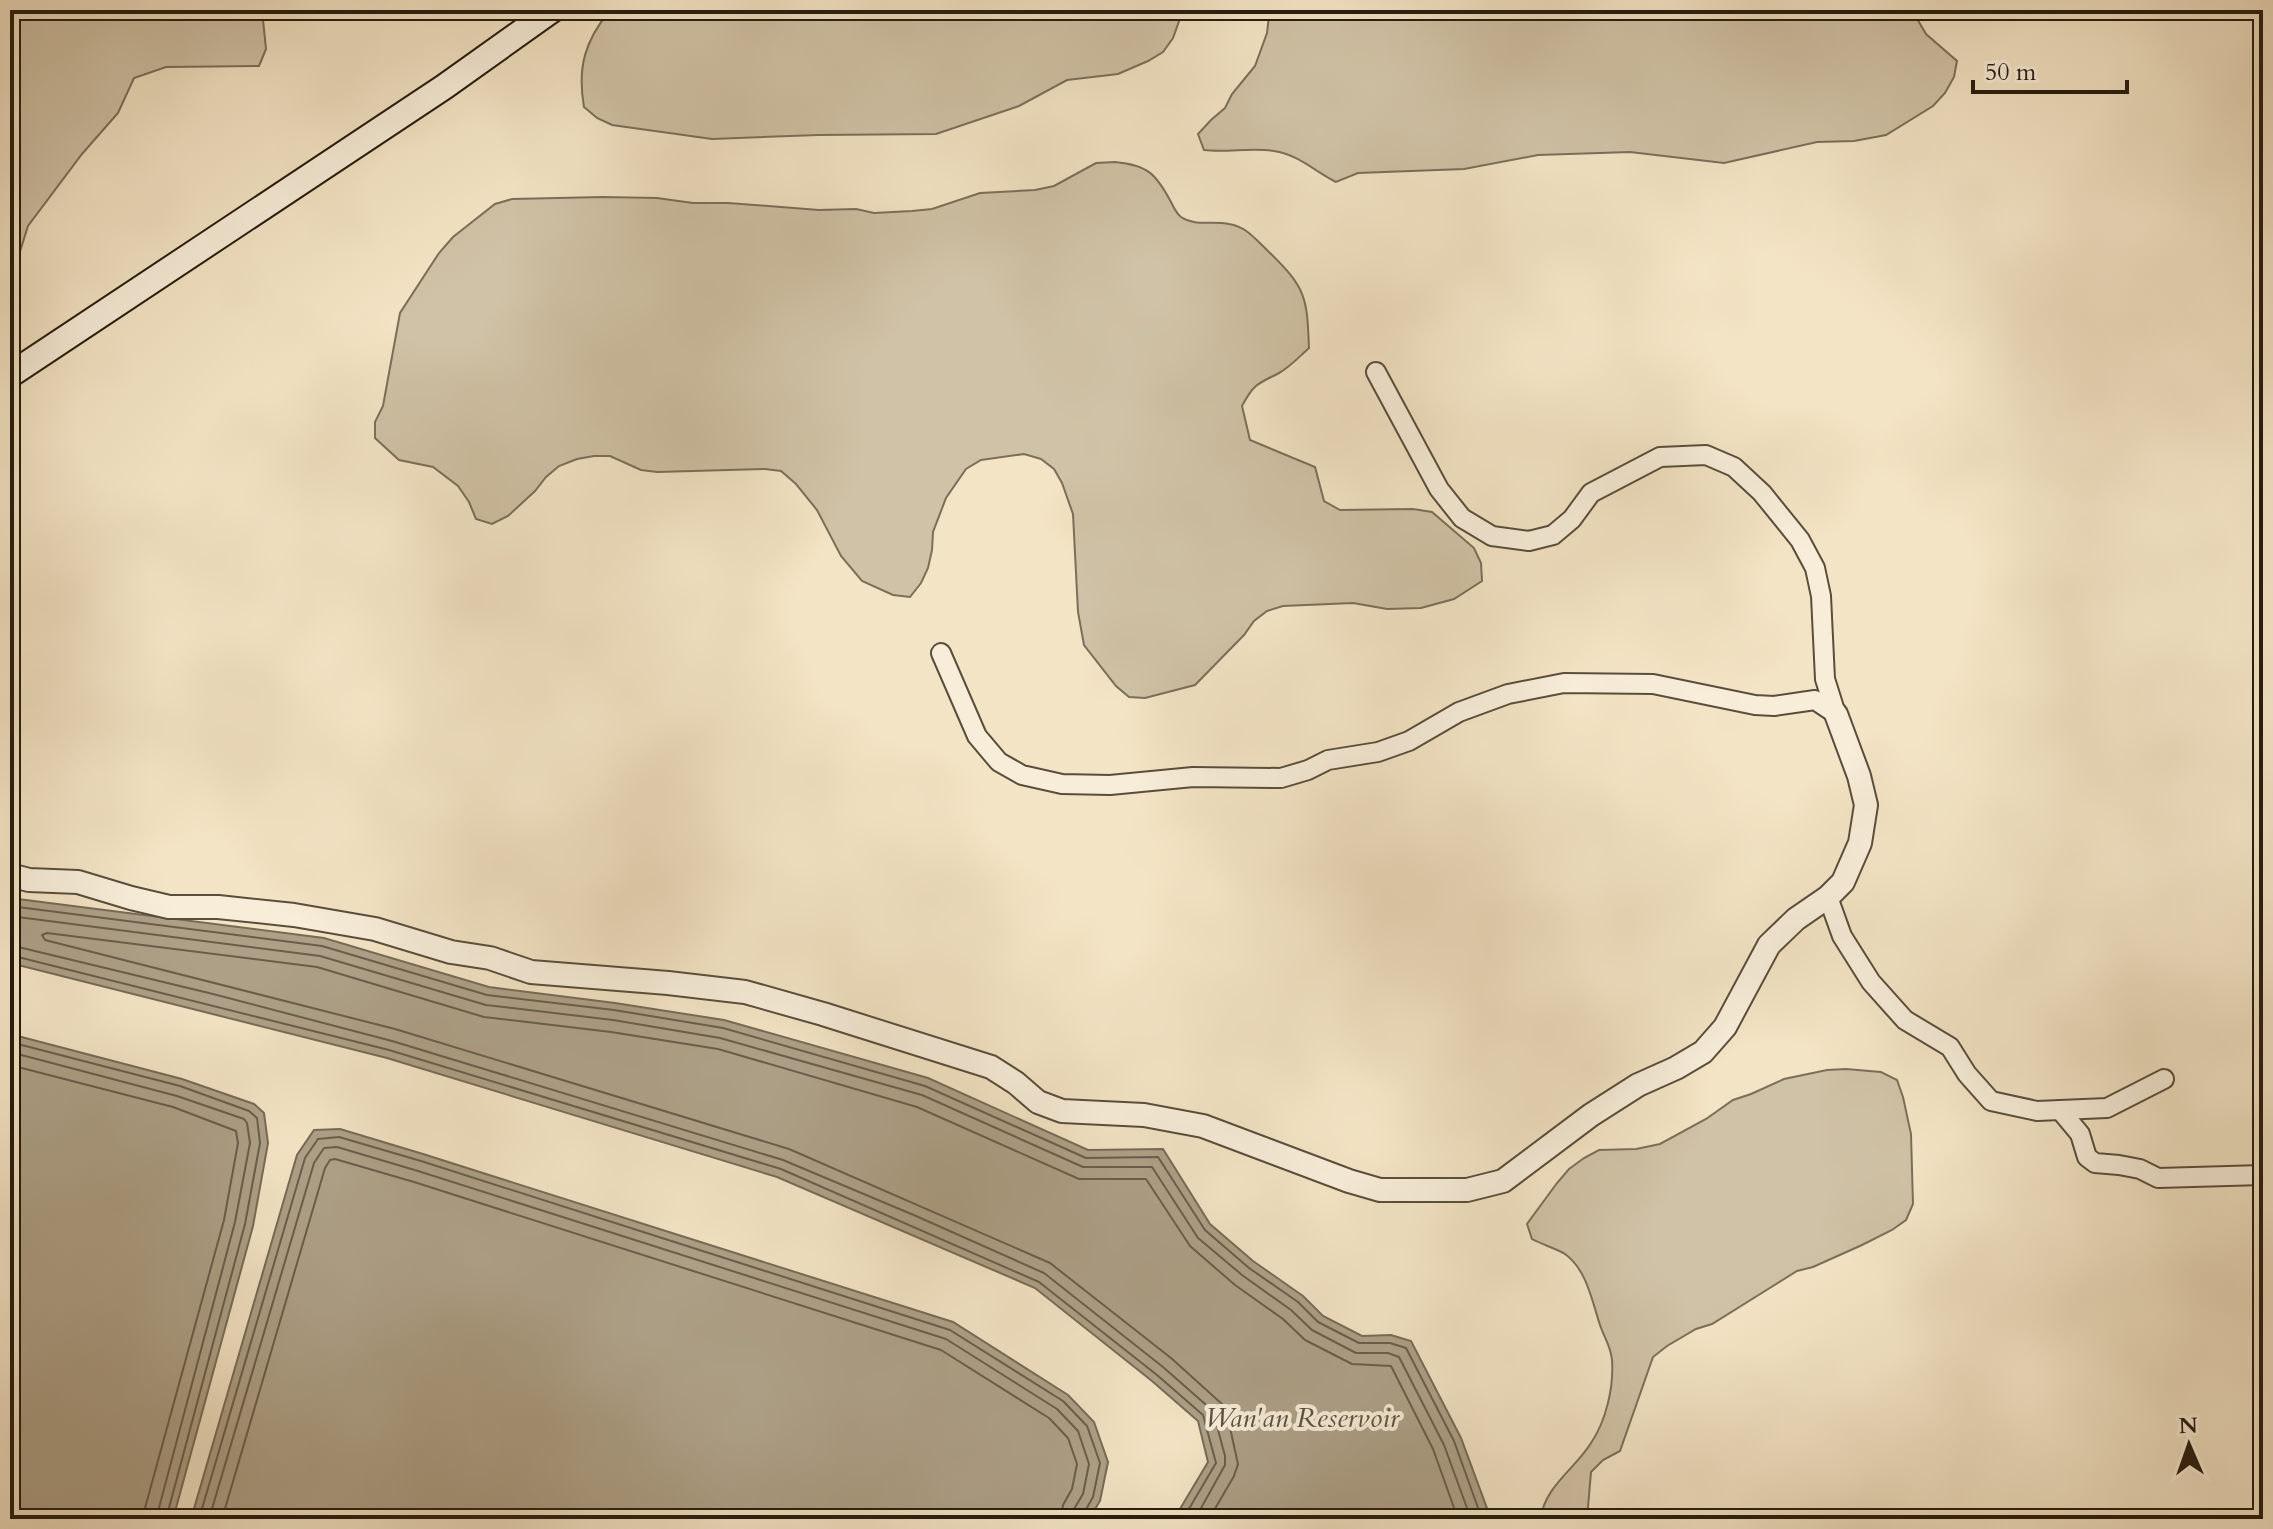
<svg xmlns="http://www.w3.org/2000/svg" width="2273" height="1529" viewBox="0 0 2273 1529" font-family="Cardo,serif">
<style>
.green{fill:#d0c2a6;stroke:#7b6f5a;stroke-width:2}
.water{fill:#ada087;stroke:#776b57;stroke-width:2}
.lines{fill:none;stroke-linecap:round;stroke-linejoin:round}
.shore{stroke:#6a5e4b;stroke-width:2}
.minor-casing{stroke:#594e3c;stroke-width:22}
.tertiary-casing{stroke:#594e3c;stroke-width:26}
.secondary-casing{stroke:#261c0f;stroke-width:28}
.minor{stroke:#f7edd9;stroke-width:18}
.tertiary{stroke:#f7edd9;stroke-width:22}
.secondary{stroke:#f7edd9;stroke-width:24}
.labels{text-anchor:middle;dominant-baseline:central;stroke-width:8;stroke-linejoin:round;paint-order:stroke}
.water-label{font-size:28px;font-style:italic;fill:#5c513f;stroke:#f7edd9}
</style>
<rect width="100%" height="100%" fill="#f3e4c5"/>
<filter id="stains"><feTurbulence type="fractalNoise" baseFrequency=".0025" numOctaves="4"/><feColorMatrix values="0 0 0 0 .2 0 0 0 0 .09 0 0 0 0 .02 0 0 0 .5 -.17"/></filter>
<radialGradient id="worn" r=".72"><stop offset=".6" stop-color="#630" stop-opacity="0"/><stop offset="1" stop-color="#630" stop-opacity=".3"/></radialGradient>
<!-- green -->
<g class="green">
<path d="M 10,10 L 262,10 L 266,49 L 259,66 L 166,67 L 134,78 L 118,113 L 82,154 L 28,226 L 17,261 L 10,267 Z"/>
<path d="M 610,10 L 1183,10 L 1173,38 L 1163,52 L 1148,61 L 1118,74 L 1067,80 L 1019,106 L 936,134 L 818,135 L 712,139 L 612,125 L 597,118 L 584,107 C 577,67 585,41 610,10 Z"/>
<path d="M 1274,10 L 1912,10 L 1926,34 L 1957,61 L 1954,77 L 1945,93 L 1933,106 L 1886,135 L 1854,141 L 1817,142 L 1724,163 L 1630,152 L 1538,155 L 1464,169 L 1358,173 L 1336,182 C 1316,172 1297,154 1274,151 C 1251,147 1227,153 1204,150 L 1198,134 L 1211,120 L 1225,108 L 1232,94 L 1255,66 L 1267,33 L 1269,16 Z"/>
<path d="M 1115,162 C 1148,165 1156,174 1171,202 C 1174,208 1176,213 1181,217 C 1196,227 1212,220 1229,224 C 1247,227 1255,239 1268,251 C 1306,288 1307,296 1309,348 C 1300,356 1290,367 1279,373 C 1258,384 1254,383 1242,406 L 1250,440 L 1315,467 L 1324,501 L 1340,510 L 1413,509 L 1432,512 L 1474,548 L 1481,563 L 1482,581 L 1454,599 L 1421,608 L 1387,609 L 1353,603 L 1283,606 L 1267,611 L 1254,621 L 1244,635 L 1195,685 L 1145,698 L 1129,697 L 1116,686 L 1084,645 L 1078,612 L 1073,514 L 1062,483 L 1054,469 L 1041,459 L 1024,454 L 981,460 L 966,469 L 946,498 L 933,532 L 932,550 L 928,568 L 921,583 L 910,597 L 893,595 L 862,581 L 841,556 L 817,510 L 796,484 L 781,471 L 765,469 L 657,472 L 641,470 L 610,456 L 594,456 L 577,459 L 559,466 L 546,477 L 535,491 L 508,516 L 492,524 L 476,519 L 469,502 L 458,486 L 433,467 L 399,460 L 375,438 L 375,422 L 383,406 L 400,313 L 439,253 L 453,237 L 495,204 L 512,199 L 603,197 L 657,198 L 693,203 L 728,203 L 819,210 L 856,209 L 874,213 L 912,211 L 932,209 L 980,193 L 1035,190 L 1054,186 L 1096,163 Z"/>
<path d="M 1846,1069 L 1881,1072 L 1897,1080 L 1903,1097 L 1911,1134 L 1913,1204 L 1906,1220 L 1892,1230 L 1862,1245 L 1813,1267 L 1797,1271 L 1712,1324 L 1696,1329 L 1667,1346 L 1653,1357 L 1620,1451 L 1603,1460 L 1591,1472 L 1587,1519 L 1541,1519 C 1543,1488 1576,1468 1591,1443 C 1606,1421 1614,1387 1612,1360 C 1611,1347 1604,1337 1600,1325 C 1592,1301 1587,1270 1565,1254 C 1559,1250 1541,1244 1532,1239 L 1527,1224 L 1557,1183 L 1569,1169 L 1584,1158 L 1599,1150 L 1636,1149 L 1660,1144 L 1706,1119 L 1733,1100 L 1751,1094 L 1784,1079 L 1827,1070 Z"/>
</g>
<!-- water -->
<g class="water">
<path d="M 10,898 L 324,938 L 489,987 L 615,1003 L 724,1020 L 928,1078 L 1088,1150 L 1163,1149 L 1210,1224 L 1253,1261 L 1303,1296 L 1323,1316 L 1362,1336 L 1391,1335 L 1411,1341 L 1461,1438 L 1491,1519 L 1174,1519 L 1208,1462 L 1198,1421 L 1152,1381 L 1035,1288 L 777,1177 L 387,1058 L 10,963 Z"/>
<path d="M 10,1034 L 182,1079 L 254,1104 L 264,1113 L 268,1143 L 253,1226 L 173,1519 L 10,1519 Z"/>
<path d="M 340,1129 L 423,1154 L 953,1322 L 1068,1395 L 1094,1422 L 1108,1462 L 1100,1501 L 1089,1519 L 191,1519 L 297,1155 L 314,1130 Z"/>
</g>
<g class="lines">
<!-- shore -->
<g class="shore">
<path d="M 10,906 L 322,946 L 487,995 L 614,1010 L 723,1028 L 925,1086 L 1086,1158 L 1158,1157 L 1205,1230 L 1249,1268 L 1298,1302 L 1318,1322 L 1359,1343 L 1390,1343 L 1406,1348 L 1454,1441 L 1482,1519"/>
<path d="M 10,916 L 320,956 L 486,1005 L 613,1020 L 720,1038 L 922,1095 L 1083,1167 L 1152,1167 L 1198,1238 L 1242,1275 L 1291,1310 L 1312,1330 L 1356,1353 L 1388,1353 L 1399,1357 L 1444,1445 L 1471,1519"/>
<path d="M 10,945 L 213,994 L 392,1041 L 783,1160 L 916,1216 L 1044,1273 L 1163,1367 L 1213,1411 L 1225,1456 L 1225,1465 L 1195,1519"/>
<path d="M 10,955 L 389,1050 L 781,1169 L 1039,1282 L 1157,1375 L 1203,1415 L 1216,1463 L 1183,1519"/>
<path d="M 10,1042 L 180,1086 L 249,1111 L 257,1118 L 260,1143 L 245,1224 L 166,1519"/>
<path d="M 10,1052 L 177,1096 L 244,1119 L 247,1123 L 250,1143 L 235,1222 L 156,1519"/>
<path d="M 10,1065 L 173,1107 L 236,1131 L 238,1143 L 224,1220 L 145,1508 L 144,1519"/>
<path d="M 199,1519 L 305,1158 L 318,1139 L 339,1137 L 421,1161 L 950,1330 L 1063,1401 L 1087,1426 L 1100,1463 L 1093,1497 L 1084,1513 L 1083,1519"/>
<path d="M 209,1519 L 314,1163 L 324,1148 L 337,1147 L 418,1171 L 946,1339 L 1057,1409 L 1078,1431 L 1089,1464 L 1083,1494 L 1074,1509 L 1073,1519"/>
<path d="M 222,1519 L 325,1168 L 330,1160 L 335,1159 L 414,1182 L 941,1350 L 1049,1418 L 1068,1438 L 1077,1464 L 1072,1489 L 1063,1505 L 1061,1519"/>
<path d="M 1209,1519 L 1234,1476 L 1238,1464 L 1227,1414 L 1222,1404 L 1171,1358 L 1050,1263 L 789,1149 L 395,1029 L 45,940 L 42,935 L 47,933 L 317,967 L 484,1017 L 611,1032 L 718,1049 L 917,1107 L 1079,1179 L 1146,1179 L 1190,1246 L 1235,1285 L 1283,1319 L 1305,1340 L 1352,1364 L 1391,1366 L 1433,1449 L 1458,1519"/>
</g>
<!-- minor casing -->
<g class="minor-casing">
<g id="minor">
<path d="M 1376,372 L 1439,489 L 1462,518 L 1492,536 L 1529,541 L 1553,535 L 1572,519 L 1591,493 L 1660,457 L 1706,455 L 1734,467 L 1762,493 L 1800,540 L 1815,568 L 1821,596 L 1825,679 L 1836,714"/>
<path d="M 941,653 L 977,736 L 999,762 L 1022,775 L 1062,784 L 1110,785 L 1193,777 L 1281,778 L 1308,770 L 1328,760 L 1378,752 L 1409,741 L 1459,712 L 1508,694 L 1564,683 L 1653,684 L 1755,705 L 1774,706 L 1815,700 L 1836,714"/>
<path d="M 1828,897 L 1842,936 L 1871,982 L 1905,1020 L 1950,1047 L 1967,1074 L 1991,1101 L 2037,1111 L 2107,1108 L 2164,1079"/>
<path d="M 2060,1110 L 2080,1134 L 2087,1157 L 2095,1163 L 2119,1165 L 2140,1169 L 2158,1178 L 2263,1175"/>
</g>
</g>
<!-- tertiary casing -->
<g class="tertiary-casing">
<path id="tertiary" d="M 10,875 L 29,880 L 78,882 L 131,898 L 169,907 L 218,907 L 294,915 L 375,929 L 451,952 L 490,958 L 531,972 L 668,983 L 745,992 L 823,1014 L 991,1067 L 1016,1083 L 1038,1102 L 1062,1111 L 1144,1115 L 1203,1126 L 1349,1181 L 1380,1190 L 1467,1190 L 1503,1181 L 1591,1115 L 1638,1085 L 1676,1068 L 1703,1052 L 1725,1027 L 1769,945 L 1796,919 L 1828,897 L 1843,882 L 1860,843 L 1866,805 L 1859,776 L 1836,714"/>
</g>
<!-- secondary casing -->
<g class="secondary-casing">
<path id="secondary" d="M 10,375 L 444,87 L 552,10"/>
</g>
<!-- minor -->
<use href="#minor" class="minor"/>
<!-- tertiary -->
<use href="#tertiary" class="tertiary"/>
<!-- secondary -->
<use href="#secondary" class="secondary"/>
</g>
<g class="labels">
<!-- water labels -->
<g class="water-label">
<text x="1302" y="1418">Wan'an Reservoir</text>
</g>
</g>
<!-- margin -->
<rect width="2273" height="1529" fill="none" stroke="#f3e4c5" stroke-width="40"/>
<rect x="12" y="12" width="2249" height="1505" fill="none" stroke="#261c0f" stroke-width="4"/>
<rect x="20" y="20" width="2233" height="1489" fill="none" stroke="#261c0f" stroke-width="2"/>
<!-- north arrow -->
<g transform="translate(2189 1445) rotate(358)" stroke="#f7edd9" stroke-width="6" paint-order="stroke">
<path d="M0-6L14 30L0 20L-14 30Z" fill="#261c0f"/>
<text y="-12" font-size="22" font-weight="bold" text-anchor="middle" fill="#261c0f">N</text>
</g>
<!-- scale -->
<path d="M1973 80v12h154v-12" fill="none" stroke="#261c0f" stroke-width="4"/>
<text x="1985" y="80" font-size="24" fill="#261c0f" stroke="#f7edd9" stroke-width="6" paint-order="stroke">50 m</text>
<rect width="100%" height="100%" filter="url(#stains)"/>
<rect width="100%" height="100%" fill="url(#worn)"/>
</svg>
